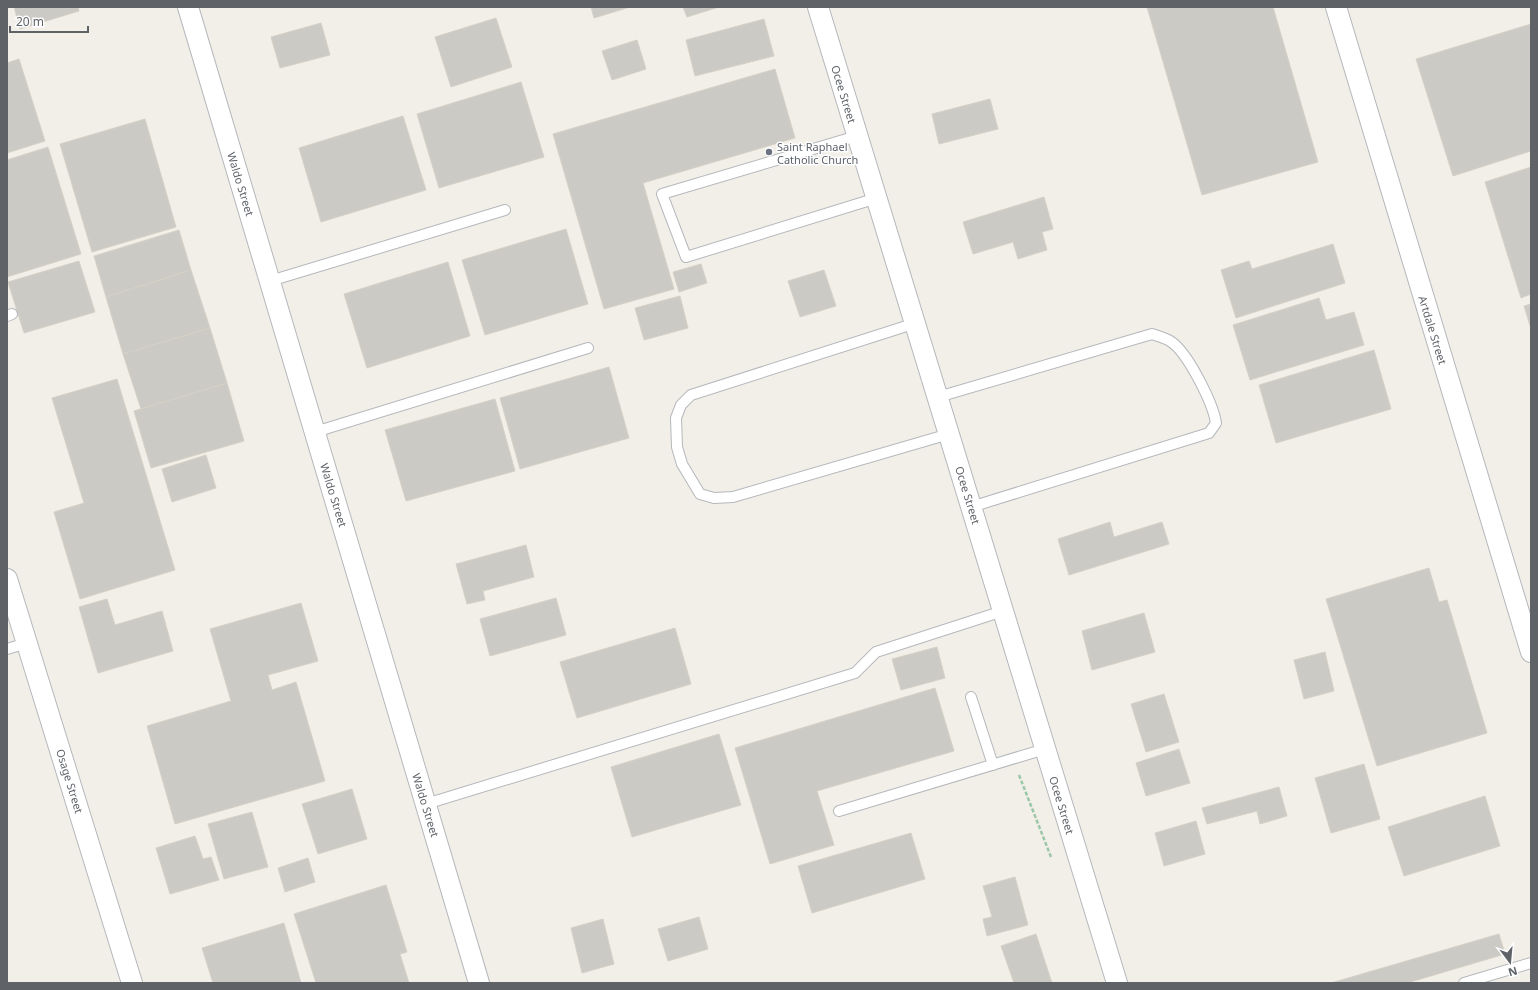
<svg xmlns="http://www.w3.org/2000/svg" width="1538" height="990" viewBox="0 0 1538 990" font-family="'Noto Sans',sans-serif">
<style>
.building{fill:#cccac5;stroke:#d6d1c6}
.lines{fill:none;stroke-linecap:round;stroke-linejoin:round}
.lane-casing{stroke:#b5b8bc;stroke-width:12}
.street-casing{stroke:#b5b8bc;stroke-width:22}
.path{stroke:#9cc7a9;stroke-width:2.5;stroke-dasharray:4 2;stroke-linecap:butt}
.lane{stroke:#fff;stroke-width:10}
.street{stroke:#fff;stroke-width:20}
.worship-dot{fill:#6b7280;stroke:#fff;stroke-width:1.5}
.labels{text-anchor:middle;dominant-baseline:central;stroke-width:3;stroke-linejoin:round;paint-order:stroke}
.street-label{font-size:11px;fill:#5f6368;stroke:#fff}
.worship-label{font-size:11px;fill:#5b616d;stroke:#fff;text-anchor:start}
</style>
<rect width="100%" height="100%" fill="#f1efe8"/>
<!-- building -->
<g class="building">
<path d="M 14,7 L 78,7 L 79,11 L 20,29 Z"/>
<path d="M 591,7 L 630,7 L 594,18 Z"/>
<path d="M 683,7 L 719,7 L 687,17 Z"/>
<path d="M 1147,7 L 1273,7 L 1318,162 L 1202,195 Z"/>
<path d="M 496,18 L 512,67 L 451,87 L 435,37 Z"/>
<path d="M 764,19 L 774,56 L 695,76 L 686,40 Z"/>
<path d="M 321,23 L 330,55 L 280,68 L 271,37 Z"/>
<path d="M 1531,24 L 1531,151 L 1453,176 L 1416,59 Z"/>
<path d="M 637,40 L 646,69 L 612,80 L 602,51 Z"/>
<path d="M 19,59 L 45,141 L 7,153 L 7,63 Z"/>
<path d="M 775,69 L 795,138 L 643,183 L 674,289 L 604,309 L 553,134 Z"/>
<path d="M 521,82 L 544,157 L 439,188 L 417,114 Z"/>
<path d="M 990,99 L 998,129 L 939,144 L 932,114 Z"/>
<path d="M 403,116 L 426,190 L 321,222 L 299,148 Z"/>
<path d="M 145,119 L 176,227 L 92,252 L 60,144 Z"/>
<path d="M 48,147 L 81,254 L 7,277 L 7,160 Z"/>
<path d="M 1531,167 L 1531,294 L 1521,298 L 1485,182 Z"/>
<path d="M 1044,197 L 1053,229 L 1042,232 L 1047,250 L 1018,259 L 1013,242 L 973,254 L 963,222 Z"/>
<path d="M 566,229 L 588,304 L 485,335 L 462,260 Z"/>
<path d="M 179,230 L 191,270 L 106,297 L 94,256 Z"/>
<path d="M 1333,244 L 1345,283 L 1236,318 L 1221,270 L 1249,261 L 1252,269 Z"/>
<path d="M 79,261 L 95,312 L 24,333 L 8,282 Z"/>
<path d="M 448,262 L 470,336 L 367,368 L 344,294 Z"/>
<path d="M 701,264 L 707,283 L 679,292 L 673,272 Z"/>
<path d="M 191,270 L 210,328 L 123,354 L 106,297 Z"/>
<path d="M 824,270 L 836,306 L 800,317 L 788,281 Z"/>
<path d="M 680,296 L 688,328 L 644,340 L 635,308 Z"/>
<path d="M 1319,298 L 1326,320 L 1354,312 L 1364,345 L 1250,380 L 1233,325 Z"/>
<path d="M 1531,304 L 1531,329 L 1524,306 Z"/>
<path d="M 210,328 L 227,383 L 141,409 L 123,354 Z"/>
<path d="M 1374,350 L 1391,409 L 1276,443 L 1259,385 Z"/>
<path d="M 609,367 L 629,438 L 520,469 L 500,398 Z"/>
<path d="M 117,379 L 175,570 L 80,599 L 54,512 L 84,503 L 52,398 Z"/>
<path d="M 227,383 L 244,441 L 151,468 L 134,411 Z"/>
<path d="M 495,399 L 515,471 L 406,501 L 385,430 Z"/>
<path d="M 206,455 L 216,488 L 172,502 L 162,469 Z"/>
<path d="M 1110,522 L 1114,537 L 1162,522 L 1169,544 L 1069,575 L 1058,539 Z"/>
<path d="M 526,545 L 534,577 L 483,591 L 485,600 L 467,604 L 456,564 Z"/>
<path d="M 1429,568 L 1439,602 L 1447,600 L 1487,733 L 1377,766 L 1326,599 Z"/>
<path d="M 556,598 L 566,635 L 490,656 L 480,619 Z"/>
<path d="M 107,599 L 115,625 L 162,611 L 173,651 L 98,673 L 79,607 Z"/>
<path d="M 301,603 L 318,661 L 268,675 L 272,690 L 296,682 L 325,781 L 175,824 L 147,726 L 231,701 L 210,629 Z"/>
<path d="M 1144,613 L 1155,652 L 1092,670 L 1082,631 Z"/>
<path d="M 675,628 L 691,684 L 577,718 L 560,662 Z"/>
<path d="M 937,647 L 945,678 L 901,690 L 892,659 Z"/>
<path d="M 1325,652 L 1334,691 L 1304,699 L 1294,660 Z"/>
<path d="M 935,688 L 954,751 L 817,791 L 834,845 L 770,864 L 735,748 Z"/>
<path d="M 1164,694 L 1179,742 L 1146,752 L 1131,704 Z"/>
<path d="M 719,734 L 741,805 L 632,837 L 611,767 Z"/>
<path d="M 1179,749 L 1190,783 L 1146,796 L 1136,763 Z"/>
<path d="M 1364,764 L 1380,819 L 1331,833 L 1315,778 Z"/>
<path d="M 1279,787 L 1287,816 L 1260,824 L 1257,811 L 1207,824 L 1202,808 Z"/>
<path d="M 352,789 L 367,839 L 318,854 L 302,804 Z"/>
<path d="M 1485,796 L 1500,846 L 1404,876 L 1388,827 Z"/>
<path d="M 252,812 L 268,867 L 224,879 L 208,824 Z"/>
<path d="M 1196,821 L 1205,854 L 1164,866 L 1155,833 Z"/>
<path d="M 911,833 L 925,879 L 812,913 L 798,866 Z"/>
<path d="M 195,836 L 203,859 L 211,857 L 219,880 L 170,894 L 156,848 Z"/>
<path d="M 308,858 L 315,882 L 285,892 L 278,868 Z"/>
<path d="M 1015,877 L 1028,925 L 987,936 L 983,919 L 992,917 L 983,886 Z"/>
<path d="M 386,885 L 407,952 L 400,954 L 409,983 L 316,983 L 294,914 Z"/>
<path d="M 699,917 L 708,949 L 668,961 L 658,929 Z"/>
<path d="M 603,919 L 614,964 L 582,973 L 571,928 Z"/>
<path d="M 284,923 L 301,983 L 213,983 L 202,948 Z"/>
<path d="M 1036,934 L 1052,983 L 1014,983 L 1001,946 Z"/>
<path d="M 1499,934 L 1505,954 L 1407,983 L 1331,983 Z"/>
</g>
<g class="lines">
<!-- lane casing -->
<g class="lane-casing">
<g id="lane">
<path d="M 857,136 L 662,194 L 686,257 L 877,198"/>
<path d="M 270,281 L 505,210"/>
<path d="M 7,316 L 12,314"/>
<path d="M 916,323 L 691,395 L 681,405 L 676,418 L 677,447 L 682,464 L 700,494 L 714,498 L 733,497 L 949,434"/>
<path d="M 938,397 L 1152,334 C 1158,336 1165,338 1170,341 C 1187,351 1213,403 1216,423 L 1209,433 L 971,507"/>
<path d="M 315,432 L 588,348"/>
<path d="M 7,649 L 27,643"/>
<path d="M 971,697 L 993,765"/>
<path d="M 426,804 L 855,673 L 876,652 L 1003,611"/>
<path d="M 839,811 L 1045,749"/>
<path d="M 1464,983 L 1531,963"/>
</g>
</g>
<!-- street casing -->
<g class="street-casing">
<g id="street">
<path d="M 188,7 L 479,983"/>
<path d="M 818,7 L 1117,983"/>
<path d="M 1336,7 L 1531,652"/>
<path d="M 7,579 L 132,983"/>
</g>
</g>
<!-- path -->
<path class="path" d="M 1019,775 L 1051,857"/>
<!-- lane -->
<use href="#lane" class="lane"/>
<!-- street -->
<use href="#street" class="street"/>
</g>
<!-- markers -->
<circle class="worship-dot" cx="769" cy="152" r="4"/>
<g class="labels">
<!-- street labels -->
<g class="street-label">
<text transform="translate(844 94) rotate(73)">Ocee Street</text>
<text transform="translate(241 184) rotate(73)">Waldo Street</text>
<text transform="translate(1433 330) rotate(73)">Artdale Street</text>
<text transform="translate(334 495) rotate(73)">Waldo Street</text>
<text transform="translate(968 495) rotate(73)">Ocee Street</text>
<text transform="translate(70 781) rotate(73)">Osage Street</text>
<text transform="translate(426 805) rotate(73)">Waldo Street</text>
<text transform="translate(1062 805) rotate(73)">Ocee Street</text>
</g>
<!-- worship labels -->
<g class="worship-label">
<text x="777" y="146">Saint Raphael<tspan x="777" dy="13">Catholic Church</tspan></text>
</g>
</g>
<!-- border -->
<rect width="1538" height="990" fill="none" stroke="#5f6368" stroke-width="16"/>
<!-- north arrow -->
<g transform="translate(1510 962) rotate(164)" stroke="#ffffff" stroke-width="3" paint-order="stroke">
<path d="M0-3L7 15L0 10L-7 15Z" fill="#5f6368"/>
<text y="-6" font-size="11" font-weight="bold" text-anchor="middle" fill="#5f6368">N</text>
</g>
<!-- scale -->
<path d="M10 26v6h78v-6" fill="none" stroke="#5f6368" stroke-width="2"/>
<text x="16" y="26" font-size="12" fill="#5f6368" stroke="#ffffff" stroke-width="3" paint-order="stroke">20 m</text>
</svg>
